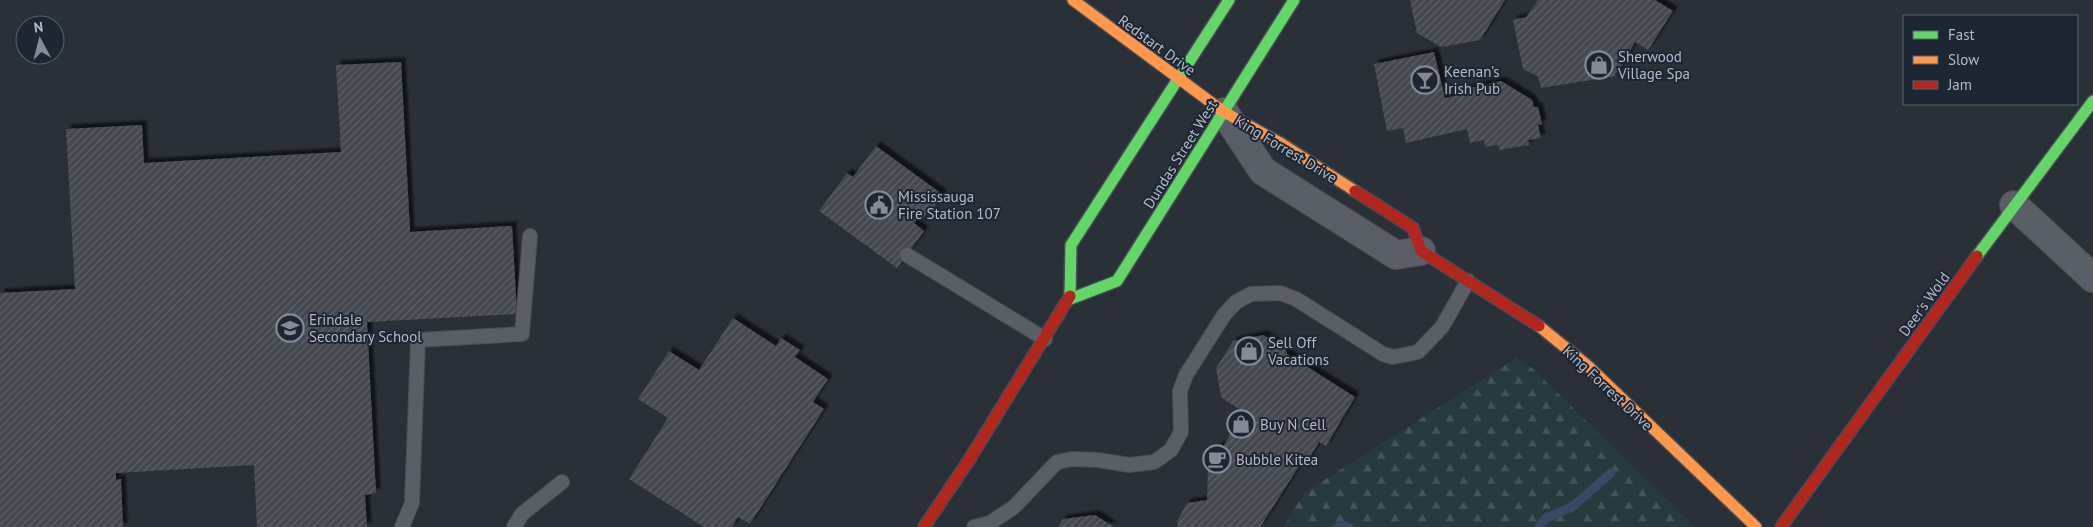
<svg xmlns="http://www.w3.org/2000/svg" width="2093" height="527" viewBox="0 0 2093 527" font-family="'PT Sans',sans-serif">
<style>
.forest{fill:url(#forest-firs)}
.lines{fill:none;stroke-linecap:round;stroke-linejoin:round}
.stream{stroke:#384963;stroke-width:9}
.building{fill:url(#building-hatch);filter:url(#shadow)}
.lane-casing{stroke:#484c53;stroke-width:16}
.street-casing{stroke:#484c53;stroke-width:30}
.fast-casing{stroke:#484c53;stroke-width:14}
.slow-casing{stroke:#484c53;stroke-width:14}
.jam-casing{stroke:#484c53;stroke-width:14}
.lane{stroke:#5a5e66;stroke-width:14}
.street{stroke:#5a5e66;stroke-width:28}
.fast{stroke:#63d668;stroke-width:11}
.slow{stroke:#ff974d;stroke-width:11}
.jam{stroke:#b3261e;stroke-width:11}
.labels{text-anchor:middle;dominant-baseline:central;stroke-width:4;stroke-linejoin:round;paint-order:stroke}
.street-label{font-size:15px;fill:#b4bcc9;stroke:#1d2633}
.poi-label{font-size:15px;fill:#b4bcc9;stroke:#1d2633;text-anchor:start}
</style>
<defs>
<pattern id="forest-firs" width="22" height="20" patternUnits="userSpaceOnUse" patternTransform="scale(1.25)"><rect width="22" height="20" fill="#273a3e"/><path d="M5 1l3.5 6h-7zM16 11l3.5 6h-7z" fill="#445559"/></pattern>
<pattern id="building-hatch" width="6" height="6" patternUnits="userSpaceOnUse" patternTransform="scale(1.25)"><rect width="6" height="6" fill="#444950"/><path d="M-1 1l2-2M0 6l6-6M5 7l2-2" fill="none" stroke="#5d6168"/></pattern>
<filter id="shadow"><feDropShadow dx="4.5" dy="-4.5" stdDeviation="1" flood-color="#0009"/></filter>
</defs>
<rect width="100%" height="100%" fill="#2a3038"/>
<!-- forest -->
<path class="forest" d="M 1516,358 L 1531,367 L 1695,527 L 1283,527 L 1304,493 Z"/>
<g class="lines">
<!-- stream -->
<g class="stream">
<path d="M 1337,527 L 1341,525 L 1349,527"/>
<path d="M 1539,527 L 1546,518 L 1572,507 L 1611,473"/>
</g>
</g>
<!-- building -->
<g class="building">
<path d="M 1410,0 L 1505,0 L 1480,40 L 1441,47 L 1417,33 Z"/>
<path d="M 1538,0 L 1655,0 L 1673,11 L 1648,50 L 1635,42 L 1618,72 L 1615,73 L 1616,76 L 1541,88 L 1538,76 L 1523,69 L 1513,20 L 1526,17 Z"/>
<path d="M 1434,52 L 1445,98 L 1459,95 L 1458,91 L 1501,81 L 1532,100 L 1534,107 L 1538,107 L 1542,124 L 1538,125 L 1541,138 L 1528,140 L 1529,145 L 1499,150 L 1498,145 L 1485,147 L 1484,140 L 1470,143 L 1467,129 L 1406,143 L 1403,128 L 1387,131 L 1374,64 Z"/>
<path d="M 401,62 L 410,232 L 512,226 L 517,314 L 367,322 L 376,493 L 365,495 L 367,527 L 257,527 L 254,465 L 116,473 L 116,480 L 121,479 L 123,527 L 0,527 L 0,293 L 75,289 L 66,129 L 142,125 L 144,163 L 341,152 L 336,65 Z"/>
<path d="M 876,146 L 942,194 L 933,209 L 931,208 L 922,219 L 919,217 L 914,223 L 924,231 L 897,268 L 819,211 L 847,173 L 853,177 Z"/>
<path d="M 733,318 L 776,346 L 781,338 L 800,350 L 795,357 L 828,379 L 813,402 L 824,409 L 750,524 L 738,517 L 732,527 L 704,527 L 629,479 L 668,418 L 638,399 L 669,351 L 699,370 Z"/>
<path d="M 1263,335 L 1285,348 L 1287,354 L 1355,397 L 1326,446 L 1319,442 L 1307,462 L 1303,460 L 1260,527 L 1178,527 L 1177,521 L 1187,503 L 1207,500 L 1208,469 L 1206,467 L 1219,445 L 1223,447 L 1243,412 L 1221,397 L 1216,368 L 1233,341 Z"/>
<path d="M 1095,515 L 1114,527 L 1058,527 L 1063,519 Z"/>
</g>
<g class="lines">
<!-- lane casing -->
<g class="lane-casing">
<g id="lane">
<path d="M 907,255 L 1045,339"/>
<path d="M 402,527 L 412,503 L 418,340 L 522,334 L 530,236"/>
<path d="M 514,527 L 522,514 L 562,482"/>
<path d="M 974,527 L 990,523 L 1014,507 L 1057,462 L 1072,459 L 1098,460 L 1129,465 L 1154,462 L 1171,450 L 1181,432 L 1180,391 L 1186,375 L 1224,315 L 1236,302 L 1251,294 L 1280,293 L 1296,299 L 1383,354 L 1393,357 L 1418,352 L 1442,327 L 1468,281"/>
</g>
</g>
<!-- street casing -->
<g class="street-casing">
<g id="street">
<path d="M 1224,112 L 1263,171 L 1396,255 L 1421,251"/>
<path d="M 2014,205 L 2093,278"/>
</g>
</g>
<!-- fast casing -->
<g class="fast-casing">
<g id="fast">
<path d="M 1977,256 L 2093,101"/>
<path d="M 1070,296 L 1071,245 L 1229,0"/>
<path d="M 1070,299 L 1117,281 L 1294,0"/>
</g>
</g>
<!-- slow casing -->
<g class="slow-casing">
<g id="slow">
<path d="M 1073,0 L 1224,112 L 1282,144 L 1355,191"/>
<path d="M 1539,326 L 1588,366 L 1756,527"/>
</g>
</g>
<!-- jam casing -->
<g class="jam-casing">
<g id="jam">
<path d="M 1355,191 L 1413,228 L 1421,251 L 1539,326"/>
<path d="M 924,527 L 969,460 L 1070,296"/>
<path d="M 1781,527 L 1977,256"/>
</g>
</g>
<!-- lane -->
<use href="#lane" class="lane"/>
<!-- street -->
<use href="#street" class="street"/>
<!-- fast -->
<use href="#fast" class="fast"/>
<!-- slow -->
<use href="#slow" class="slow"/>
<!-- jam -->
<use href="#jam" class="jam"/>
</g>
<!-- icons -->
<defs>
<g id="shop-ring" transform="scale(1.4375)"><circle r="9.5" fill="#1d2633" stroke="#848b96" stroke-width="1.5"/><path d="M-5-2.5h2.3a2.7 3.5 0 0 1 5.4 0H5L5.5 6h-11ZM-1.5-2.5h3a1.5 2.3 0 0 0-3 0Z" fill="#848b96"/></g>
<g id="bar-ring" transform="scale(1.4375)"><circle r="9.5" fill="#1d2633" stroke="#848b96" stroke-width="1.5"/><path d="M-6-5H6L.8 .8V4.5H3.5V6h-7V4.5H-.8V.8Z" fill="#848b96"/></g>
<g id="civic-ring" transform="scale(1.4375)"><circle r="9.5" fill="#1d2633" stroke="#848b96" stroke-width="1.5"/><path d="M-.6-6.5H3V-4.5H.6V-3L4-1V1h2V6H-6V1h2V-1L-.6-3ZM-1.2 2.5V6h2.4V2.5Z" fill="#848b96"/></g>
<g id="school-ring" transform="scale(1.4375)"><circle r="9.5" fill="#1d2633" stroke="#848b96" stroke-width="1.5"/><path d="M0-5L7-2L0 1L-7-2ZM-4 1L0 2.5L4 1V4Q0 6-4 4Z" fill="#848b96"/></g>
<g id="cafe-ring" transform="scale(1.4375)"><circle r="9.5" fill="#1d2633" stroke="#848b96" stroke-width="1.5"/><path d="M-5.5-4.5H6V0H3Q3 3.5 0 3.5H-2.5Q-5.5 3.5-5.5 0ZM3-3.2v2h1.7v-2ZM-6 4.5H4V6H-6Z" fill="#848b96"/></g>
</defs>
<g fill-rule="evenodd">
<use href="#shop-ring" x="1599" y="65"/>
<use href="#bar-ring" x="1425" y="80"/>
<use href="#civic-ring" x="879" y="205"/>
<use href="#school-ring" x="290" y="328"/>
<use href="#shop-ring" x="1249" y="351"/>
<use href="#shop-ring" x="1241" y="424"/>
<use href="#cafe-ring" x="1217" y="459"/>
</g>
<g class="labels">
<!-- street labels -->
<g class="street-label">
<text transform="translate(1157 45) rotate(36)">Redstart Drive</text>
<text transform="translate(1286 149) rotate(31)">King Forrest Drive</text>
<text transform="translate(1180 154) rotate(-58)">Dundas Street West</text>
<text transform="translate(1924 304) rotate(-54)">Deer's Wold</text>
<text transform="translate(1608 388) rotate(43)">King Forrest Drive</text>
</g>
<!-- poi labels -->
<g class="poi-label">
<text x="1618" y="56">Sherwood<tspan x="1618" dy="17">Village Spa</tspan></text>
<text x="1444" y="71">Keenan’s<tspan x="1444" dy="17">Irish Pub</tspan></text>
<text x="898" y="196">Mississauga<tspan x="898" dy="17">Fire Station 107</tspan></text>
<text x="309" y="319">Erindale<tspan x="309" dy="17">Secondary School</tspan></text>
<text x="1268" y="342">Sell Off<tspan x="1268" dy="17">Vacations</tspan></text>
<text x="1260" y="424">Buy N Cell</text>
<text x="1236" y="459">Bubble Kitea</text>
</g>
</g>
<!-- legend -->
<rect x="1903" y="15" width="175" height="90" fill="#1d2633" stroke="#59626f"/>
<rect x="1913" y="31" width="25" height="8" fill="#63d668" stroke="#59626f"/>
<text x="1948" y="40" font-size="15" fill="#b4bcc9">Fast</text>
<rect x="1913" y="56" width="25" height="8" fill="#ff974d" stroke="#59626f"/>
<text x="1948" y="65" font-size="15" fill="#b4bcc9">Slow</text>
<rect x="1913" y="81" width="25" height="8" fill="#b3261e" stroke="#59626f"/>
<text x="1948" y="90" font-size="15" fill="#b4bcc9">Jam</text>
<!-- north arrow -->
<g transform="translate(40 40) rotate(353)"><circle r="24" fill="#1d2633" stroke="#59626f"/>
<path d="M0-4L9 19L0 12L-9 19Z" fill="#848b96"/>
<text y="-8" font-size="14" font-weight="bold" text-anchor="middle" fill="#b4bcc9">N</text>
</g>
</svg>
